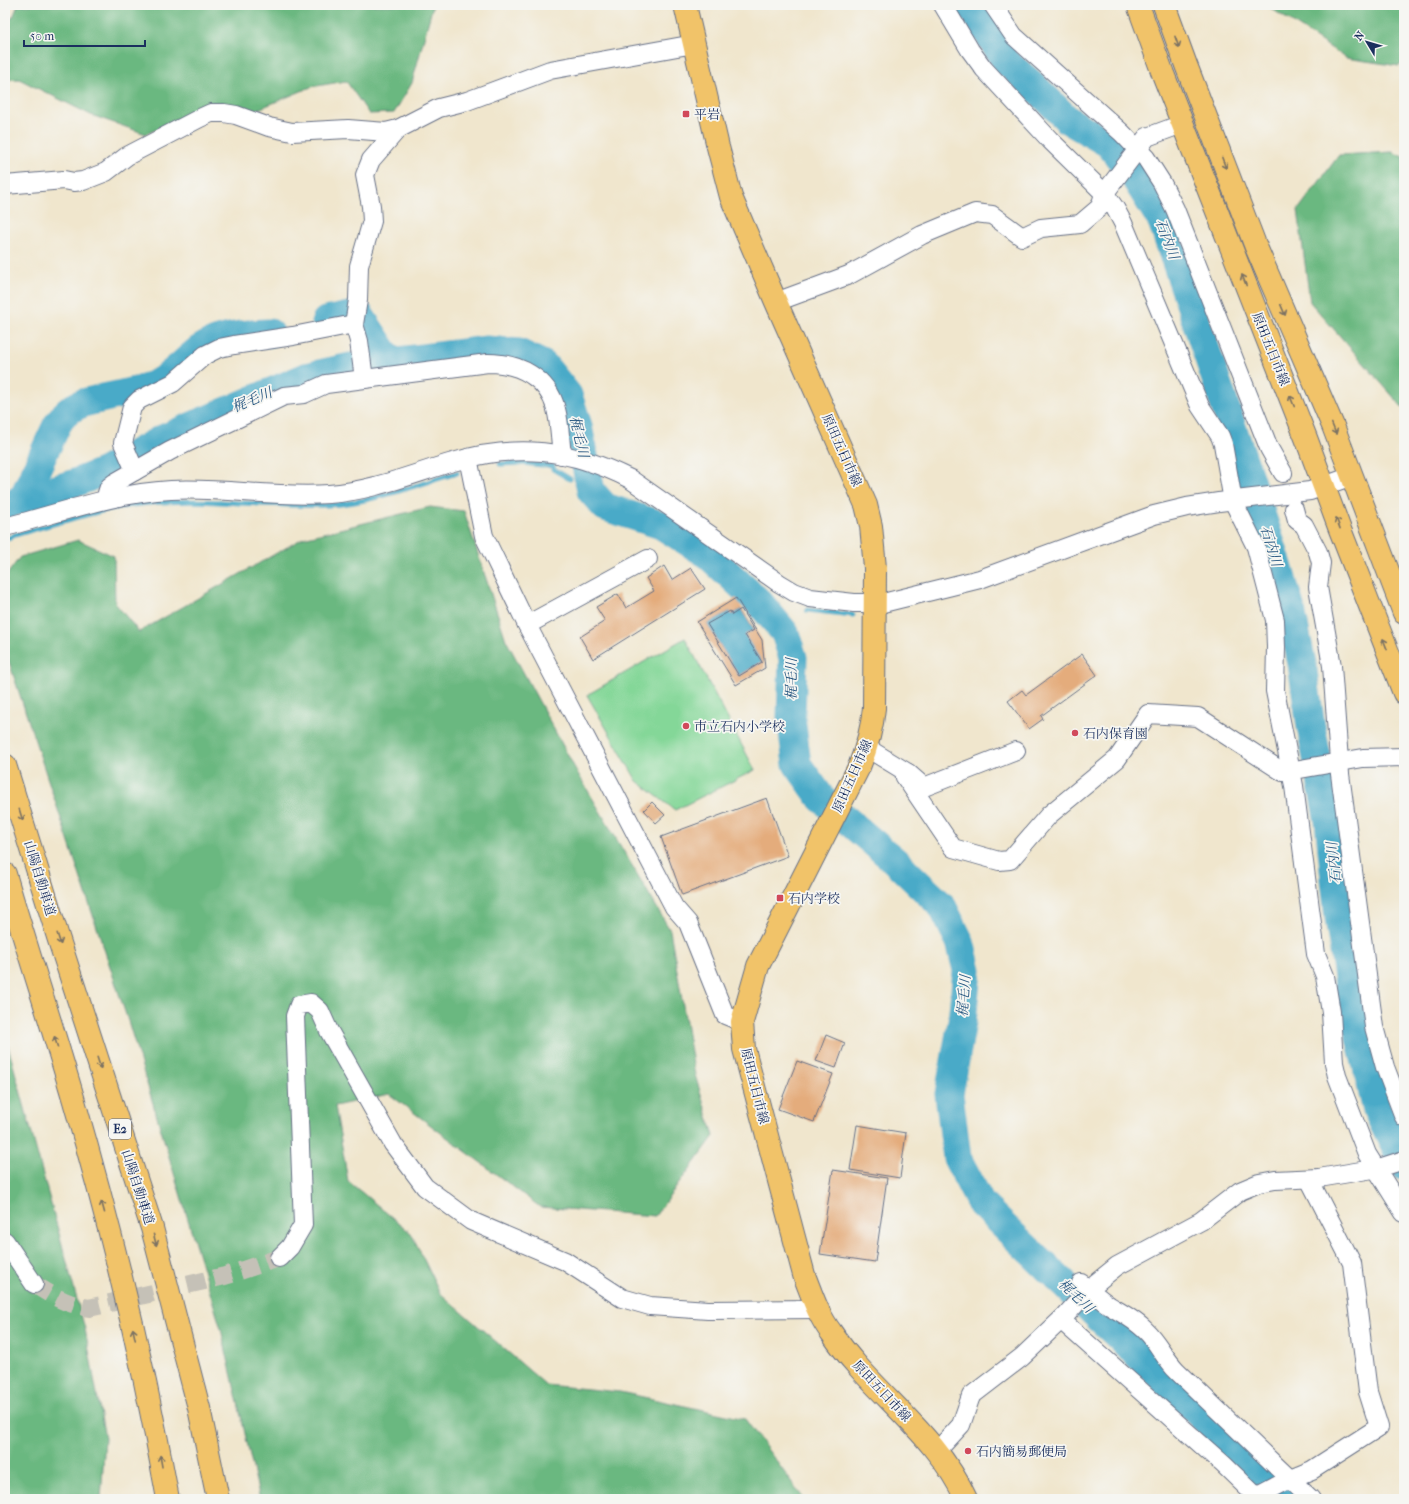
<svg xmlns="http://www.w3.org/2000/svg" width="1409" height="1504" viewBox="0 0 1409 1504" font-family="'IM FELL French Canon','Noto Serif JP',serif">
<style>
.green{fill:#84d798;stroke:#50837b}
.forest{fill:#6bb880;stroke:#43746f}
.water{fill:#49aac8;stroke:#326c93}
.lines{fill:none;stroke-linecap:round;stroke-linejoin:round}
.stream{stroke:#49aac8;stroke-width:5}
.river{stroke:#49aac8;stroke-width:29}
.building{fill:#e4ac7c;fill-rule:evenodd}
.minor-tunnel{stroke:#c5c1b7;stroke-width:18;stroke-dasharray:18 9;stroke-linecap:butt}
.minor-casing{stroke:#666f85;stroke-width:20}
.major-casing{stroke:#666f85;stroke-width:24}
.highway-casing{stroke:#666f85;stroke-width:24}
.minor{stroke:#fff;stroke-width:18}
.major{stroke:#f1c369;stroke-width:22}
.highway{stroke:#f1c369;stroke-width:22}
.oneway{stroke:#7b7263}
.poi-dot{fill:#d1495b;stroke:#f6f6f2;stroke-width:1.5}
.labels{text-anchor:middle;dominant-baseline:central;stroke-width:3.5;stroke-linejoin:round;paint-order:stroke}
.shield{fill:#f6f6f2;stroke:#5d6b8a;stroke-width:1}
.shield-label{font-size:12px;font-weight:bold;fill:#1b2f5e}
.poi-label{font-size:13px;fill:#1b2f5e;stroke:#f6f6f2;text-anchor:start}
.street-label{font-size:13px;fill:#1b2f5e;stroke:#f6f6f2}
.water-label{font-size:14px;font-style:italic;fill:#2b5a83;stroke:#f6f6f2}
</style>
<rect width="100%" height="100%" fill="#f6f6f2"/>
<filter id="ink" filterUnits="userSpaceOnUse"><feTurbulence type="fractalNoise" baseFrequency=".025" numOctaves="2"/><feDisplacementMap in="SourceGraphic" scale="8" xChannelSelector="R" yChannelSelector="G"/><feConvolveMatrix kernelMatrix="1 2 1 2 8 2 1 2 1" color-interpolation-filters="sRGB"/></filter>
<filter id="wash" filterUnits="userSpaceOnUse"><feTurbulence type="fractalNoise" baseFrequency=".012" numOctaves="4" result="noise"/><feDisplacementMap in="SourceGraphic" scale="16" xChannelSelector="R" yChannelSelector="G"/><feGaussianBlur stdDeviation="0.9" result="paint"/><feColorMatrix in="noise" values="0 0 0 0 0 0 0 0 0 0 0 0 0 0 0 0 0 1.4 0 .05"/><feComposite in="paint" operator="in"/></filter>
<g filter="url(#wash)">
<rect width="100%" height="100%" fill="#f0e6cd"/>
<!-- green -->
<path class="green" d="M 685,638 L 755,770 L 675,810 L 637,781 L 587,695 Z"/>
<!-- forest -->
<g class="forest">
<path d="M 18,5 L 433,5 L 412,83 L 394,113 L 369,114 L 346,81 L 311,87 L 249,113 L 177,121 L 146,134 L 91,115 L 19,79 L 5,80 L 5,22 L 13,17 Z"/>
<path d="M 1266,5 L 1404,5 L 1404,62 L 1399,66 L 1346,58 Z"/>
<path d="M 1392,152 L 1404,157 L 1404,409 L 1310,302 L 1298,210 L 1339,155 Z"/>
<path d="M 430,507 L 464,511 L 506,640 L 577,772 L 670,930 L 695,1075 L 714,1136 L 655,1216 L 540,1207 L 389,1094 L 335,1106 L 348,1181 L 411,1233 L 440,1293 L 546,1385 L 620,1392 L 745,1419 L 804,1499 L 260,1499 L 221,1329 L 129,1024 L 5,650 L 5,577 L 20,557 L 78,540 L 114,556 L 115,603 L 139,632 L 303,538 Z"/>
<path d="M 5,1035 L 85,1329 L 105,1438 L 101,1499 L 5,1499 Z"/>
</g>
<!-- water -->
<path class="water" d="M 741,609 L 754,630 L 746,635 L 762,662 L 739,676 L 707,624 L 730,611 L 732,615 Z"/>
<g class="lines">
<!-- stream -->
<g class="stream">
<path d="M 500,464 L 522,463 L 553,466 L 553,469 L 570,479"/>
<path d="M 5,540 L 15,535 C 59,523 104,507 150,503 C 209,497 269,508 328,505 C 372,503 415,485 457,473"/>
<path d="M 807,610 L 853,615"/>
</g>
<!-- river -->
<g class="river">
<path d="M 970,5 L 1006,62 L 1033,85 L 1068,120 L 1109,144 L 1135,178 L 1162,221 L 1244,462 L 1277,562 L 1291,610 L 1302,664 L 1311,727 L 1329,821 L 1339,918 L 1352,1003 L 1377,1110 L 1404,1165"/>
<path d="M 326,321 L 354,315 L 361,317 L 391,362"/>
<path d="M 22,500 L 57,425 C 64,413 71,408 83,403 C 105,397 138,392 157,383 C 174,374 185,360 200,349 C 220,335 246,334 270,333"/>
<path d="M 5,505 L 75,483 L 105,471 L 162,439 L 306,377 L 351,367 L 487,350 L 519,353 L 544,365 L 568,395 L 578,426 L 591,491 L 605,507 L 661,525 L 707,554 L 760,603 L 785,633 L 793,658 L 791,717 L 797,764 L 822,799 L 895,861 L 942,906 L 960,942 L 967,970 L 962,1022 L 949,1094 L 957,1158 L 981,1204 L 1287,1499"/>
</g>
</g>
<g id="blocks">
<!-- building -->
<g class="building">
<path d="M 664,566 L 672,580 L 691,568 L 705,589 L 593,659 L 580,637 L 605,621 L 596,607 L 618,594 L 626,608 L 654,591 L 646,578 Z"/>
<path d="M 736,598 L 762,640 L 765,668 L 736,685 L 697,622 ZM 741,609 L 754,630 L 745,635 L 762,662 L 739,676 L 707,624 L 730,611 L 732,615 Z"/>
<path d="M 1082,654 L 1097,675 L 1041,716 L 1043,719 L 1029,729 L 1008,701 L 1022,690 L 1026,695 Z"/>
<path d="M 767,798 L 788,856 L 682,895 L 661,837 Z"/>
<path d="M 652,802 L 665,815 L 656,823 L 644,810 Z"/>
<path d="M 826,1035 L 845,1043 L 836,1068 L 816,1061 Z"/>
<path d="M 797,1061 L 833,1074 L 814,1122 L 778,1109 Z"/>
<path d="M 857,1125 L 906,1133 L 900,1178 L 850,1170 Z"/>
<path d="M 833,1170 L 887,1178 L 875,1262 L 820,1254 Z"/>
</g>
</g>
</g>
<g filter="url(#ink)">
<use href="#blocks" fill-opacity="0" stroke="#666f85" stroke-width="1"/>
<g class="lines">
<!-- minor-tunnel -->
<path class="minor-tunnel" d="M 34,1284 C 54,1297 66,1304 89,1308 L 225,1276 L 279,1258"/>
<!-- minor casing -->
<g class="minor-casing">
<g id="minor">
<path d="M 943,5 L 970,50 L 984,69 L 1050,140 L 1105,194 L 1115,208 L 1123,223 L 1200,406 L 1220,436 L 1223,444 L 1233,501 L 1256,547 L 1275,620 L 1276,647 L 1275,691 L 1294,786 L 1316,954 L 1325,976 L 1331,1012 L 1334,1063 L 1337,1076 L 1367,1154 L 1404,1213"/>
<path d="M 993,5 L 1014,36 L 1122,133 L 1146,158 L 1162,183 L 1175,209 L 1269,448 L 1283,473"/>
<path d="M 5,185 L 64,180 L 74,182 L 83,181 L 106,172 L 127,156 L 200,118 L 211,113 L 224,113 L 236,115 L 269,127 L 292,132 L 348,129 L 386,132 L 398,129 L 439,108 L 467,101 L 550,70 L 694,44"/>
<path d="M 776,302 L 849,275 L 922,235 L 975,213 L 992,215 L 1022,237 L 1041,228 L 1080,224 L 1100,207 L 1104,194 L 1147,137 L 1182,124"/>
<path d="M 364,379 L 359,341 L 354,324 L 358,300 L 359,266 L 372,221 L 371,206 L 365,175 L 371,160 L 398,129"/>
<path d="M 468,458 L 484,536 L 527,625 L 674,907 L 688,923 L 725,1015 L 742,1022"/>
<path d="M 135,471 L 123,443 L 132,407 L 139,400 L 173,383 L 205,355 L 219,348 L 234,345 L 293,336 L 354,324"/>
<path d="M 107,499 L 107,493 L 109,487 L 114,483 L 170,451 L 284,396 L 304,394 L 326,384 L 488,363 C 519,363 548,378 556,409 C 560,424 560,440 562,455"/>
<path d="M 1294,509 L 1297,520 L 1304,525 L 1318,552 L 1321,563 L 1318,587 L 1332,666 L 1340,774 L 1374,1027 L 1385,1067 L 1404,1117"/>
<path d="M 5,527 C 60,513 114,493 171,490 C 223,487 276,498 329,494 C 372,491 412,474 453,462 C 517,443 571,449 630,479 L 779,583 L 794,592 L 810,598 L 854,603 L 883,603 L 980,579 L 1154,515 L 1187,507 L 1219,502 L 1310,491 L 1352,476"/>
<path d="M 527,625 L 648,559"/>
<path d="M 867,748 L 908,773 L 924,787 L 1016,751"/>
<path d="M 908,773 L 905,777 L 953,848 L 999,861 L 1010,860 L 1049,815 L 1117,759 L 1148,714 L 1198,717 L 1283,772 L 1363,758 L 1404,757"/>
<path d="M 5,1241 L 34,1284"/>
<path d="M 279,1258 L 290,1247 L 303,1225 L 295,1016 L 299,1005 L 311,1003 L 320,1011 L 329,1031 L 393,1144 L 425,1187 L 471,1221 L 565,1261 L 622,1298 L 650,1306 L 708,1310 L 817,1309"/>
<path d="M 1081,1283 C 1091,1291 1100,1299 1110,1306 C 1123,1314 1134,1319 1145,1330 C 1158,1342 1164,1358 1177,1371 C 1221,1413 1266,1457 1311,1499"/>
<path d="M 1061,1320 L 1224,1465 L 1259,1499"/>
<path d="M 937,1451 L 961,1425 L 971,1396 L 1022,1357 L 1065,1316 L 1091,1287 L 1117,1266 L 1201,1221 L 1240,1191 L 1259,1183 L 1275,1180 L 1319,1178 L 1379,1168 L 1404,1160"/>
<path d="M 1252,1499 L 1290,1479 L 1312,1470 L 1379,1427 L 1368,1392 L 1352,1263 L 1309,1179"/>
</g>
</g>
<!-- major casing -->
<g class="major-casing">
<g id="major">
<path d="M 685,5 L 718,147 L 731,197 L 776,302 L 866,505 L 871,526 L 875,568 L 874,708 C 872,729 867,747 859,767 L 758,966 L 742,1022 L 744,1049 L 804,1275 C 812,1295 818,1315 831,1332 C 871,1392 936,1432 966,1499"/>
<path d="M 1138,5 L 1163,74 L 1306,438 L 1339,527 L 1404,693"/>
<path d="M 1164,5 L 1186,65 L 1256,247 L 1333,426 L 1404,613"/>
</g>
</g>
<!-- highway casing -->
<g class="highway-casing">
<g id="highway">
<path d="M 5,765 L 58,937 L 152,1228 L 199,1408 L 218,1499"/>
<path d="M 5,874 C 27,950 52,1025 74,1101 C 112,1232 144,1365 168,1499"/>
</g>
</g>
<!-- minor -->
<use href="#minor" class="minor"/>
<!-- major -->
<use href="#major" class="major"/>
<!-- highway -->
<use href="#highway" class="highway"/>
</g>
<!-- one-way arrows -->
<defs><path id="oneway-shaft" d="M-6 0H5M1.5-3L5.5 0L1.5 3" fill="none" stroke-width="1.6" stroke-linecap="round" stroke-linejoin="round"/></defs>
<g class="oneway">
<use href="#oneway-shaft" transform="translate(1177 42) rotate(70)"/>
<use href="#oneway-shaft" transform="translate(1224 163) rotate(69)"/>
<use href="#oneway-shaft" transform="translate(1244 280) rotate(-112)"/>
<use href="#oneway-shaft" transform="translate(1283 310) rotate(67)"/>
<use href="#oneway-shaft" transform="translate(1292 401) rotate(-112)"/>
<use href="#oneway-shaft" transform="translate(1334 429) rotate(68)"/>
<use href="#oneway-shaft" transform="translate(1338 523) rotate(-110)"/>
<use href="#oneway-shaft" transform="translate(1385 644) rotate(-111)"/>
<use href="#oneway-shaft" transform="translate(21 815) rotate(73)"/>
<use href="#oneway-shaft" transform="translate(59 939) rotate(72)"/>
<use href="#oneway-shaft" transform="translate(56 1042) rotate(-107)"/>
<use href="#oneway-shaft" transform="translate(99 1063) rotate(72)"/>
<use href="#oneway-shaft" transform="translate(103 1207) rotate(-105)"/>
<use href="#oneway-shaft" transform="translate(155 1240) rotate(75)"/>
<use href="#oneway-shaft" transform="translate(134 1334) rotate(-102)"/>
<use href="#oneway-shaft" transform="translate(161 1461) rotate(-100)"/>
</g>
</g>
<!-- markers -->
<g class="poi-dot">
<rect x="682" y="110" width="8" height="8" rx="2"/>
<circle cx="686" cy="726" r="4"/>
<circle cx="1075" cy="733" r="4"/>
<rect x="776" y="894" width="8" height="8" rx="2"/>
<circle cx="968" cy="1451" r="4"/>
</g>
<g class="labels">
<!-- shield labels -->
<rect class="shield" x="109" y="1119" width="22" height="20" rx="3"/>
<g class="shield-label">
<text x="120" y="1129">E2</text>
</g>
<!-- poi labels -->
<g class="poi-label">
<text x="694" y="114">平岩</text>
<text x="694" y="726">市立石内小学校</text>
<text x="1083" y="733">石内保育園</text>
<text x="788" y="898">石内学校</text>
<text x="976" y="1451">石内簡易郵便局</text>
</g>
<!-- street labels -->
<g class="street-label">
<text transform="translate(1271 349) rotate(68)">原田五日市線</text>
<text transform="translate(842 450) rotate(66)">原田五日市線</text>
<text transform="translate(852 776) rotate(-66)">原田五日市線</text>
<text transform="translate(40 878) rotate(73)">山陽自動車道</text>
<text transform="translate(755 1086) rotate(76)">原田五日市線</text>
<text transform="translate(138 1187) rotate(72)">山陽自動車道</text>
<text transform="translate(882 1391) rotate(47)">原田五日市線</text>
</g>
<!-- water labels -->
<g class="water-label">
<text transform="translate(1167 239) rotate(69)">石内川</text>
<text transform="translate(252 400) rotate(-23)">梶毛川</text>
<text transform="translate(579 437) rotate(77)">梶毛川</text>
<text transform="translate(1271 546) rotate(73)">石内川</text>
<text transform="translate(791 679) rotate(-90)">梶毛川</text>
<text transform="translate(1334 863) rotate(-96)">石内川</text>
<text transform="translate(964 996) rotate(-85)">梶毛川</text>
<text transform="translate(1076 1296) rotate(44)">梶毛川</text>
</g>
</g>
<!-- margin -->
<rect width="1409" height="1504" fill="none" stroke="#f6f6f2" stroke-width="20"/>
<!-- north arrow -->
<g transform="translate(1367 42) rotate(308)" stroke="#f6f6f2" stroke-width="3" paint-order="stroke">
<path d="M0-3L7 15L0 10L-7 15Z" fill="#1b2f5e"/>
<text y="-6" font-size="11" font-weight="bold" text-anchor="middle" fill="#1b2f5e">N</text>
</g>
<!-- scale -->
<path d="M24 40v6h121v-6" fill="none" stroke="#1b2f5e" stroke-width="2"/>
<text x="30" y="40" font-size="12" fill="#1b2f5e" stroke="#f6f6f2" stroke-width="3" paint-order="stroke">50 m</text>
</svg>
